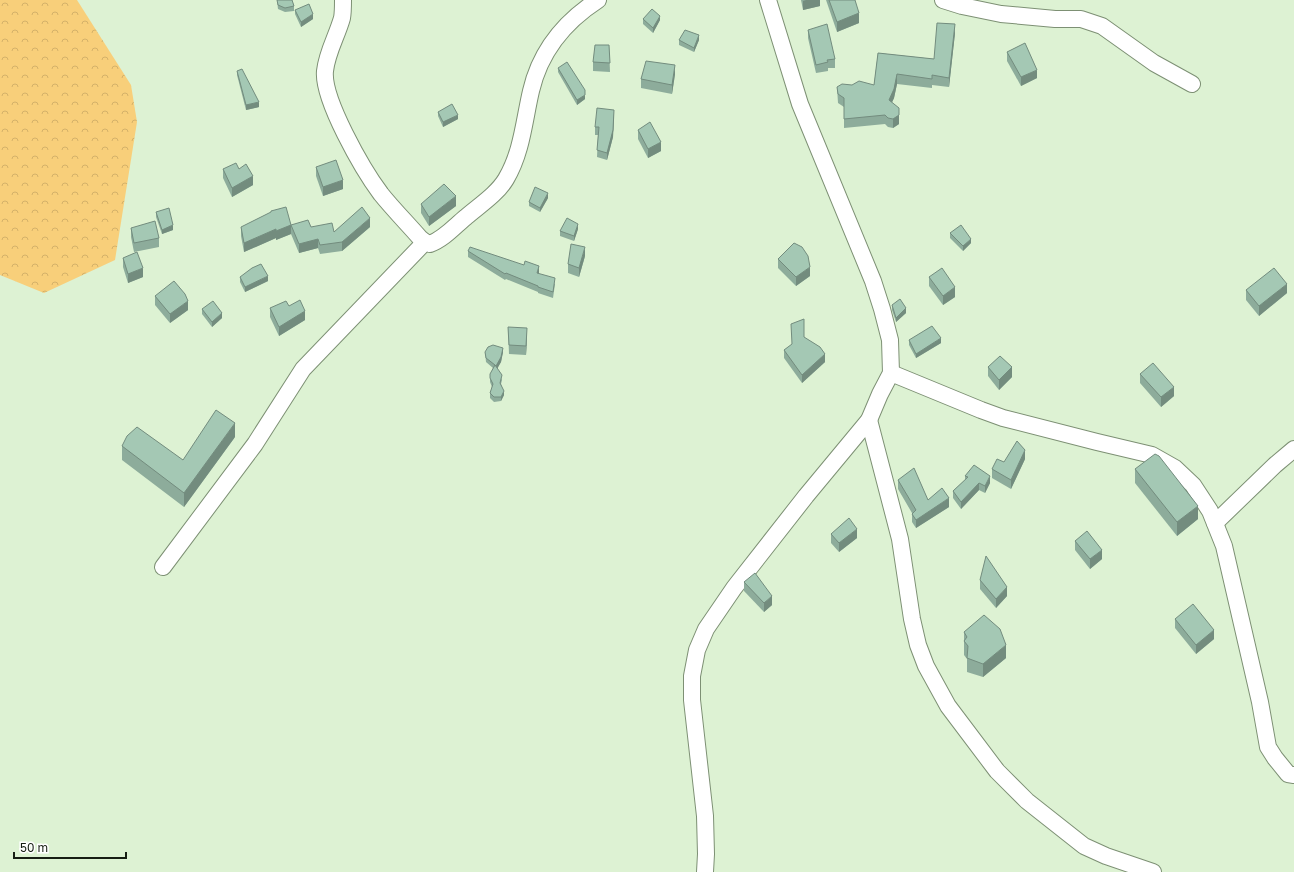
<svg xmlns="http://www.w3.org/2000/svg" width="1294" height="872" viewBox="0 0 1294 872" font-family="'Golos Text',sans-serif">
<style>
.forest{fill:url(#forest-crowns)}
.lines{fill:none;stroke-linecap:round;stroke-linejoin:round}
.street-casing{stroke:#7d9074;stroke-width:18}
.street{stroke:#fff;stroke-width:16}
.wall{fill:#8dac9b}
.shaded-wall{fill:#738c7e}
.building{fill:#a4c8b4;stroke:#738c7e}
</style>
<defs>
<pattern id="forest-crowns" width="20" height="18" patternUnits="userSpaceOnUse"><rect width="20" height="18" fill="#f8cf7a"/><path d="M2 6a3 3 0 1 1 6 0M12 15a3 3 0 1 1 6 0" fill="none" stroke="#d4b169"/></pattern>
</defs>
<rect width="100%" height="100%" fill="#ddf2d3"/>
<!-- forest -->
<path class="forest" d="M 0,0 L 77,0 L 131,85 L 137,122 L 115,260 L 44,293 L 0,275 Z"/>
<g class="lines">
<!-- street casing -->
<g class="street-casing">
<g id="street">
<path d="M 343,0 C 343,6 343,13 342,18 C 337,36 327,52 325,71 C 322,99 363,170 381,194 C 393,209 407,223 420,238 L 425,242 L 430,244 C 444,239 455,226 466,217 C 480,205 497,194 506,179 C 522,152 524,121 531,91 C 540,52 564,22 598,0"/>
<path d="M 943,0 L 962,6 L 1001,14 L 1055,19 L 1081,19 L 1102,26 L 1154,63 L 1192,84"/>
<path d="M 891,373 L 981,410 L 1003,418 L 1097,442 L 1152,455 L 1175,468 L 1193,485 L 1210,511 L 1224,546 L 1260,702 L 1268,747 L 1275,758 L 1288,774 L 1294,775"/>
<path d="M 869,420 L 900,539 L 912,619 L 918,645 L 926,666 L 948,706 L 997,771 L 1027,801 L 1084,846 L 1106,856 L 1153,872"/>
<path d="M 1215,523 L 1275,465 L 1294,449"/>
<path d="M 163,567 L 255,444 L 303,369 L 425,242"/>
<path d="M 705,872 L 706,854 L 705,816 L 692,700 L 692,676 L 697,650 L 706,629 L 734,588 L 806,496 L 869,420 L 880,394 L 891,373 L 890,340 L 882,309 L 873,281 L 800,104 L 768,0"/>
</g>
</g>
<!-- street -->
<use href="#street" class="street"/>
</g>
<!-- wall -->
<g class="wall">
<path d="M 277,0 L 292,0 L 294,6 L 294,11 L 285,12 L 278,9 Z"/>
<path d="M 801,0 L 820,0 L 820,6 L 803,10 Z"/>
<path d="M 826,0 L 855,0 L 859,23 L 837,32 Z"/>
<path d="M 295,10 L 313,19 L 301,27 L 295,14 Z"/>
<path d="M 643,19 L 660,20 L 653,33 L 643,24 Z"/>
<path d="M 808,30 L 835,59 L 835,68 L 828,68 L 828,71 L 816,73 L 808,38 Z"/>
<path d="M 955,33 L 949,87 L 932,85 L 932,88 L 897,84 L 894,98 L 892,102 L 899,124 L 893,128 L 888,127 L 885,124 L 844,128 L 844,107 L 838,103 L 837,87 L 852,85 L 874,85 L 878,53 L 934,59 Z"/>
<path d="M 679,40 L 699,40 L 694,52 L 679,45 Z"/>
<path d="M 609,45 L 610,72 L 593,71 L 593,62 Z"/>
<path d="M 1007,52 L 1037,78 L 1021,86 L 1007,61 Z"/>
<path d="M 558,68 L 585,99 L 577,105 L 558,72 Z"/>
<path d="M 237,71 L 259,107 L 246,110 L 237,75 Z"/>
<path d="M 675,74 L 672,94 L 641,88 L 641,79 Z"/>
<path d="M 438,112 L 458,119 L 443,127 L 438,116 Z"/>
<path d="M 614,117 L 613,137 L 607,160 L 597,157 L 598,135 L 595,135 L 595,127 Z"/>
<path d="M 638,130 L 661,151 L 648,158 L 638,139 Z"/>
<path d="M 316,167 L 343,189 L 323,196 L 316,176 Z"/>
<path d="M 223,169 L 239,169 L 253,185 L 232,197 L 223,178 Z"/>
<path d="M 548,198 L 540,212 L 529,206 L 529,202 Z"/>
<path d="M 421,204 L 456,206 L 429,226 L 421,213 Z"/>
<path d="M 156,212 L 173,230 L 162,234 L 156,217 Z"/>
<path d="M 291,225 L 311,227 L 334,232 L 370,227 L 342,251 L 320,254 L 318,248 L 299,253 L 291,234 L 276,240 L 276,238 L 244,252 L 241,236 L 241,227 Z"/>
<path d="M 131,228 L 159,238 L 159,247 L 134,252 L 131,237 Z"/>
<path d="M 578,229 L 574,241 L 560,236 L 560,231 Z"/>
<path d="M 950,233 L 971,243 L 963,251 L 950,238 Z"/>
<path d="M 468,251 L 539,273 L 539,274 L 555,284 L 553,298 L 538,293 L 538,292 L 506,279 L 505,280 L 468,257 Z"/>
<path d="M 585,256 L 579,277 L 568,273 L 568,264 Z"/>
<path d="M 123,258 L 143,277 L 128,283 L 123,267 Z"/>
<path d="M 778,259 L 810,276 L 796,286 L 778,268 Z"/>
<path d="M 240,277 L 268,281 L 245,292 L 240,282 Z"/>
<path d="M 929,277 L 955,297 L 943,305 L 929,286 Z"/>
<path d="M 1246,290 L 1287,293 L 1259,316 L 1246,300 Z"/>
<path d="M 155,296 L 188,310 L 170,323 L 155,305 Z"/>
<path d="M 892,305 L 906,313 L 896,322 L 892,310 Z"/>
<path d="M 289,306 L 305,320 L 279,336 L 270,317 L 270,308 Z"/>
<path d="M 202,309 L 222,318 L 212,327 L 202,314 Z"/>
<path d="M 508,327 L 527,338 L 526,355 L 509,354 Z"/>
<path d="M 804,337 L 825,362 L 802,383 L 784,358 L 784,350 Z"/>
<path d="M 909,340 L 941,343 L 916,358 L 909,345 Z"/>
<path d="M 485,352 L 503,352 L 501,362 L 497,368 L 502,380 L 501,384 L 504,395 L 501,401 L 494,402 L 490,398 L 490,393 L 492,387 L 490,382 L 490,378 L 493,368 L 486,362 Z"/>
<path d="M 988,367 L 1012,377 L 999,390 L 988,376 Z"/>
<path d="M 1140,374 L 1174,396 L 1161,407 L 1140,383 Z"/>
<path d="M 235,437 L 184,507 L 122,460 L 122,446 L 183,460 Z"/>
<path d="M 1025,459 L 1011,489 L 992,478 L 992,469 L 1004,462 Z"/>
<path d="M 1135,469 L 1198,519 L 1177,536 L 1135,483 Z"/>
<path d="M 965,476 L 990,483 L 985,493 L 979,490 L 961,509 L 953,498 L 953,491 L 965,480 Z"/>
<path d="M 898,480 L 928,500 L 949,507 L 916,528 L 912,522 L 912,513 L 898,489 Z"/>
<path d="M 831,534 L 857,538 L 839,552 L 831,543 Z"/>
<path d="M 1075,541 L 1102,559 L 1090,569 L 1075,550 Z"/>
<path d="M 980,580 L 1007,596 L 996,608 L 980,589 Z"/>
<path d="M 744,582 L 772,605 L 764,612 L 744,591 Z"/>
<path d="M 1175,619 L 1214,639 L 1196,654 L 1175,628 Z"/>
<path d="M 964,632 L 1006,658 L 983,677 L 967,672 L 967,659 L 964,655 Z"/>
</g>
<!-- shaded-wall -->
<g class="shaded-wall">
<path d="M 806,0 L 820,0 L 820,6 L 803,10 L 803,1 Z"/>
<path d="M 859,13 L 859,23 L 837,32 L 837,22 Z"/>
<path d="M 313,14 L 313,19 L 301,27 L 301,22 Z"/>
<path d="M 660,16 L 660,20 L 653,33 L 653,28 Z"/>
<path d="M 955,24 L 955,33 L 949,87 L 949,78 Z"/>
<path d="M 699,35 L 699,40 L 694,52 L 694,48 Z"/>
<path d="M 675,65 L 675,74 L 672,94 L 672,85 Z"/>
<path d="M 1037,70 L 1037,78 L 1021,86 L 1021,77 Z"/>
<path d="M 897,74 L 897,84 L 894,98 L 889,109 L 889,100 Z"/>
<path d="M 585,95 L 585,99 L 577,105 L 577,100 Z"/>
<path d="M 259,102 L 259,107 L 246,110 L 246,105 Z"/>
<path d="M 899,108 L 899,124 L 893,128 L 893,119 Z"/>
<path d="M 614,110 L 613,137 L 607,160 L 607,153 Z"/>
<path d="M 458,115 L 458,119 L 443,127 L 443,122 Z"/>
<path d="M 661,142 L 661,151 L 648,158 L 648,149 Z"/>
<path d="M 253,176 L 253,185 L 232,197 L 232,188 Z"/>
<path d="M 343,180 L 343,189 L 323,196 L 323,187 Z"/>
<path d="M 548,193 L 548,198 L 540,212 L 540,208 Z"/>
<path d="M 456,196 L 456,206 L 429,226 L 429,217 Z"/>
<path d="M 370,218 L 370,227 L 342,251 L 342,242 Z"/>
<path d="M 578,224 L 578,229 L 574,241 L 574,236 Z"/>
<path d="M 173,225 L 173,230 L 162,234 L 162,230 Z"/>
<path d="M 291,225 L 291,234 L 276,240 L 276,231 Z"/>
<path d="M 276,229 L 276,238 L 244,252 L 244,243 Z"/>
<path d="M 318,239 L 318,248 L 299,253 L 299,244 Z"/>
<path d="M 971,239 L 971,243 L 963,251 L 963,246 Z"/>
<path d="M 585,247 L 585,256 L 579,277 L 579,268 Z"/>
<path d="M 539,266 L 539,273 L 537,279 L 537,273 Z"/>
<path d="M 810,267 L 810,276 L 796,286 L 796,277 Z"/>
<path d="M 143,268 L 143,277 L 128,283 L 128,274 Z"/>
<path d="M 268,276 L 268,281 L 245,292 L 245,287 Z"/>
<path d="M 1287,284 L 1287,293 L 1259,316 L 1259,306 Z"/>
<path d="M 955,287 L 955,297 L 943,305 L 943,296 Z"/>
<path d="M 188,301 L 188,310 L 170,323 L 170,314 Z"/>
<path d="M 906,308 L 906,313 L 896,322 L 896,318 Z"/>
<path d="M 305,311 L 305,320 L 279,336 L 279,327 Z"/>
<path d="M 222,313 L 222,318 L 212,327 L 212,322 Z"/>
<path d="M 527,328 L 527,338 L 526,355 L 526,346 Z"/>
<path d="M 941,338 L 941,343 L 916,358 L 916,354 Z"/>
<path d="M 503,348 L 503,352 L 501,362 L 496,371 L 496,366 Z"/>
<path d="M 825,354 L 825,362 L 802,383 L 802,375 Z"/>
<path d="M 1012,367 L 1012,377 L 999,390 L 999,380 Z"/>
<path d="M 1174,387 L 1174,396 L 1161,407 L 1161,397 Z"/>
<path d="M 504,391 L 504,395 L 501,401 L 501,397 Z"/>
<path d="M 235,423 L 235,437 L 184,507 L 184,493 Z"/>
<path d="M 1025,450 L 1025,459 L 1011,489 L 1011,480 Z"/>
<path d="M 990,476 L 990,483 L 985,493 L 985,486 Z"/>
<path d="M 979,483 L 979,490 L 961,509 L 961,502 Z"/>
<path d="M 949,498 L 949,507 L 916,528 L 916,520 Z"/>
<path d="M 1198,506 L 1198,519 L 1177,536 L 1177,522 Z"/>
<path d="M 857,529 L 857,538 L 839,552 L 839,543 Z"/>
<path d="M 1102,550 L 1102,559 L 1090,569 L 1090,559 Z"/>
<path d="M 1007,587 L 1007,596 L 996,608 L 996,599 Z"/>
<path d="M 772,596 L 772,605 L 764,612 L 764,603 Z"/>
<path d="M 1214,630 L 1214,639 L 1196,654 L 1196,645 Z"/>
<path d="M 1006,645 L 1006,658 L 983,677 L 983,664 Z"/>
</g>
<!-- building -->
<g class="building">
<path d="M 277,0 L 292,0 L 294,6 L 285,8 L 278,5 Z"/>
<path d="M 829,0 L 855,0 L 859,13 L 837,22 Z"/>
<path d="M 309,4 L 313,14 L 301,22 L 295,10 Z"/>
<path d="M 652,9 L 660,16 L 653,28 L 643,19 Z"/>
<path d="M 937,23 L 955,24 L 949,78 L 932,75 L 932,79 L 897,74 L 894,89 L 889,100 L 899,108 L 899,115 L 893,119 L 888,118 L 885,115 L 844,119 L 844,98 L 838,94 L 837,87 L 842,84 L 852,85 L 859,81 L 874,85 L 878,53 L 934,59 Z"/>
<path d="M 827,24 L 835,59 L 827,60 L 828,62 L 816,65 L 808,30 Z"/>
<path d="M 685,30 L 699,35 L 694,48 L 679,40 Z"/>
<path d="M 1025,43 L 1037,70 L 1021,77 L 1007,52 Z"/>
<path d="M 595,45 L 609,45 L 610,63 L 593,62 Z"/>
<path d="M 646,61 L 675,65 L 672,85 L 641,79 Z"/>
<path d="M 567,62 L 585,90 L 585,95 L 577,100 L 558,68 Z"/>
<path d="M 242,69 L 259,102 L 246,105 L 237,71 Z"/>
<path d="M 452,104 L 458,115 L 443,122 L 438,112 Z"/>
<path d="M 597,108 L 614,110 L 613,130 L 607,153 L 597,150 L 599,127 L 595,127 Z"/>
<path d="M 650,122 L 661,142 L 648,149 L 638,130 Z"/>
<path d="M 336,160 L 343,180 L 323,187 L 316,167 Z"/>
<path d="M 236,163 L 239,169 L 246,164 L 253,176 L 232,188 L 223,169 Z"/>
<path d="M 444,184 L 456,196 L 429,217 L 421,204 Z"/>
<path d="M 535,187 L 548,193 L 540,208 L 529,202 Z"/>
<path d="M 286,207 L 291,225 L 276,231 L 276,229 L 244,243 L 241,227 L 271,212 L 271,211 Z"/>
<path d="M 362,207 L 370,218 L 342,242 L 320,245 L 318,239 L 299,244 L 291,225 L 308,220 L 311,227 L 332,223 L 334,232 Z"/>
<path d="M 169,208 L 173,225 L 162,230 L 156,212 Z"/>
<path d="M 567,218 L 578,224 L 574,236 L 560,231 Z"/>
<path d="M 155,221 L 159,238 L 134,243 L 131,228 Z"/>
<path d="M 961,225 L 971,239 L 963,246 L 950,233 Z"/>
<path d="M 794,243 L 802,247 L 808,256 L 810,267 L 796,277 L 778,259 Z"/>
<path d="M 571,244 L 585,247 L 579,268 L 568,264 Z"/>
<path d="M 470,247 L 524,265 L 525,261 L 539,266 L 537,273 L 555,278 L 553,292 L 538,287 L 538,286 L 506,273 L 505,274 L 468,251 Z"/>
<path d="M 137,252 L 143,268 L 128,274 L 123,258 Z"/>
<path d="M 261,264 L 268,276 L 245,287 L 240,277 L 252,268 Z"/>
<path d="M 942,268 L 955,287 L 943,296 L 929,277 Z"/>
<path d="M 1274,268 L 1287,284 L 1259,306 L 1246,290 Z"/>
<path d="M 174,281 L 185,294 L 188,301 L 170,314 L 155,296 Z"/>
<path d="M 900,299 L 906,308 L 896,318 L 892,305 Z"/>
<path d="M 300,300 L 305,311 L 279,327 L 270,308 L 286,301 L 289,306 Z"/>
<path d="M 213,301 L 222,313 L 212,322 L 202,309 Z"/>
<path d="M 804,319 L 804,337 L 820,347 L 825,354 L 802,375 L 784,350 L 792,344 L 791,324 Z"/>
<path d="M 932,326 L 941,338 L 916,354 L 909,340 Z"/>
<path d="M 508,327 L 527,328 L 526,346 L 509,345 Z"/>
<path d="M 493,345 L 503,348 L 501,357 L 496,366 L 495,365 L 502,375 L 500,383 L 504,391 L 501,397 L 494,397 L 490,393 L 493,384 L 490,378 L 490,374 L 495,365 L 486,358 L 485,352 L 488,347 Z"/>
<path d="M 1000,356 L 1012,367 L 999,380 L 988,367 Z"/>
<path d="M 1153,363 L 1174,387 L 1161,397 L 1140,374 Z"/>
<path d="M 216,410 L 235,423 L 184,493 L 122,446 L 127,436 L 137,427 L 183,460 Z"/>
<path d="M 1017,441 L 1025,450 L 1011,480 L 992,469 L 997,459 L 1004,462 Z"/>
<path d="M 1155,454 L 1159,456 L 1198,506 L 1177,522 L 1135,469 Z"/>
<path d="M 974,465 L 990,476 L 985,486 L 979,483 L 961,502 L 953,491 L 968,477 L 965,476 Z"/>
<path d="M 914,468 L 928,500 L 942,488 L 949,498 L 916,520 L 912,514 L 916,510 L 898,480 Z"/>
<path d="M 849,518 L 857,529 L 839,543 L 831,534 Z"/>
<path d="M 1087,531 L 1102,550 L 1090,559 L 1075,541 Z"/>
<path d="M 986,556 L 1007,587 L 996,599 L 980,580 Z"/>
<path d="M 755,573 L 772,596 L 764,603 L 744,582 Z"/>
<path d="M 1193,604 L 1214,630 L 1196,645 L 1175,619 Z"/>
<path d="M 984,615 L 1000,629 L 1006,645 L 983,664 L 967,658 L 968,646 L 964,641 L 967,637 L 964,632 Z"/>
</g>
<!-- scale -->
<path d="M14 852v6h112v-6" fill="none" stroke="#161e13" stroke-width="2"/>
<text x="20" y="852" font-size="12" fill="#161e13" stroke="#ffffff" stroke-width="3" paint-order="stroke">50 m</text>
</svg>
